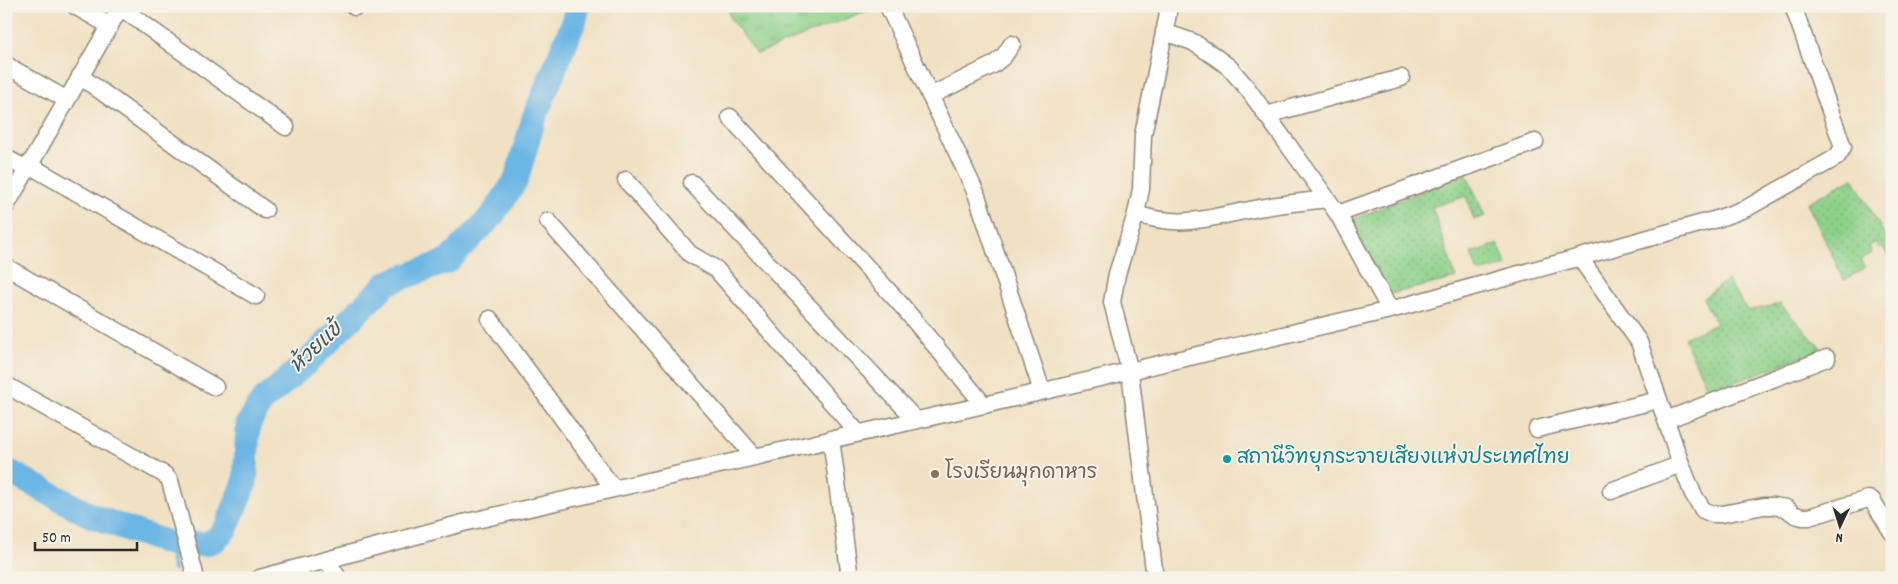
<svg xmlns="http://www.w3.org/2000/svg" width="1898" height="584" viewBox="0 0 1898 584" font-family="Dekko,'Playpen Sans Thai',sans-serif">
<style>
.grass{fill:url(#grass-tufts);stroke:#5c7e5a}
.garden{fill:url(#garden-dots);stroke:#5c7e5a}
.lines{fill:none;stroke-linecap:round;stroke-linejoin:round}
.stream{stroke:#6ab6e4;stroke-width:4.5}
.river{stroke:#6ab6e4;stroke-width:25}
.minor-casing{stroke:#8e8677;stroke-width:19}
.minor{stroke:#fff;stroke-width:16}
.culture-dot{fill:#0f9aa8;stroke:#f7f3e8;stroke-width:2}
.education-dot{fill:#8d6e63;stroke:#f7f3e8;stroke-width:2}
.labels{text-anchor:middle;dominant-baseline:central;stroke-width:4;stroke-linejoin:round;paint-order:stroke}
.culture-label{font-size:20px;fill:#0d838f;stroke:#f7f3e8;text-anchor:start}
.education-label{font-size:20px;fill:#785e54;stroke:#f7f3e8;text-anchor:start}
.water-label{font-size:21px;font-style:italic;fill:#3e5562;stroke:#f7f3e8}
</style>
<defs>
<pattern id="grass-tufts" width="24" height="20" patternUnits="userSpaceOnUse" patternTransform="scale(1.25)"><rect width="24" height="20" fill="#8dd18a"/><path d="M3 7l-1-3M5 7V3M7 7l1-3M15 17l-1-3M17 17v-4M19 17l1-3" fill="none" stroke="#73aa71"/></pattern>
<pattern id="garden-dots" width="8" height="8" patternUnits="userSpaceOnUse" patternTransform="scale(1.25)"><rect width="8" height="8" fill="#8dd18a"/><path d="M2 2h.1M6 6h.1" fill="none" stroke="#73aa71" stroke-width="1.8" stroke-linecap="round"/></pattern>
</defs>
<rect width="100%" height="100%" fill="#f7f3e8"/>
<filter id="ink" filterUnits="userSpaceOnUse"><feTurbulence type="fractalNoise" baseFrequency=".02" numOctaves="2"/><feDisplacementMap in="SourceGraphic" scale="10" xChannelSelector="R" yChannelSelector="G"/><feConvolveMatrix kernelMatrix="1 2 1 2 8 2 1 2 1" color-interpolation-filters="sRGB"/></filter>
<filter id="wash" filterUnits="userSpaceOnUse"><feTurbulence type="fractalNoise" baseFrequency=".0096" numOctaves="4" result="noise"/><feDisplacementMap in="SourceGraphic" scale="20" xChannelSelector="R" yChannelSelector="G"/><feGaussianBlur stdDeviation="1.12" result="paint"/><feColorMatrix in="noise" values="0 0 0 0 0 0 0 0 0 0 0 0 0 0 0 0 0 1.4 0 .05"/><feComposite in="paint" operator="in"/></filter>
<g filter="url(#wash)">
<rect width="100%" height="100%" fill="#f0e1c3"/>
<!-- grass -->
<path class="grass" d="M 728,6 L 875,6 L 876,7 L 757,54 L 730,18 Z"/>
<!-- garden -->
<g class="garden">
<path d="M 1466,173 L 1485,216 L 1474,220 L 1466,196 L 1432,207 L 1456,278 L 1390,294 L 1349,221 Z"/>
<path d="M 1853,178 L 1892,248 L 1892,252 L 1888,255 L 1883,247 L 1880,248 L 1876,242 L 1869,246 L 1872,253 L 1860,260 L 1865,268 L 1844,280 L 1807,203 Z"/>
<path d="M 1498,244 L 1507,265 L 1478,272 L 1471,253 Z"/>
<path d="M 1727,280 L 1748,311 L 1780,304 L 1822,349 L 1709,392 L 1684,338 L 1716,324 L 1703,298 Z"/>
</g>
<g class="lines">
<!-- stream -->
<path class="stream" d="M 168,543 L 174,569"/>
<!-- river -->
<path class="river" d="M 6,470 L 90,515 L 136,532 L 168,543 L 204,544 L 215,540 L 226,528 L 245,482 L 248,424 L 262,401 L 302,367 L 387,283 L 448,261 L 492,216 L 516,180 L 534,118 L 575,19 L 578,6"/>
</g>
</g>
<g filter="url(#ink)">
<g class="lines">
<!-- minor casing -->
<g class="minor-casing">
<g id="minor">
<path d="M 75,6 L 110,26"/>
<path d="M 354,6 L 355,7"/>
<path d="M 888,6 L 976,193 L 1042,391"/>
<path d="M 120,7 L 286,127"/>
<path d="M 1164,32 L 1193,42 L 1214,56 L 1229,67 L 1247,88 L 1338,214 L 1390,310"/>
<path d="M 6,65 L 67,100"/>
<path d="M 80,76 L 265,210"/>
<path d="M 930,96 L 993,65 L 1004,56 L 1012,44"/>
<path d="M 1266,115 L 1401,78"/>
<path d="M 730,117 L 903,307 L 984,405"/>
<path d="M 6,158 L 27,169"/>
<path d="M 29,165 L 256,296"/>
<path d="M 626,180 L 690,254 L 716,269 L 858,433"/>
<path d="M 692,183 L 916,420"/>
<path d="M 6,206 L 121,6"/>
<path d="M 1136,214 C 1183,229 1207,218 1254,209 C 1278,204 1303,202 1327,199"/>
<path d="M 1338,214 L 1535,142"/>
<path d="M 548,221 L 754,456"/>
<path d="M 1580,258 L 1639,342 L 1681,464 L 1693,494 L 1703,510 L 1713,514 L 1722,514 L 1764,506 L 1774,506 L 1786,508 L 1795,515 L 1803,517 L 1809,517 L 1868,499 L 1872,500 L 1892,532"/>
<path d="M 6,267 L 215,387"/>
<path d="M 490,319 L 613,488"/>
<path d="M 6,385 L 165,475 L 170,481 L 196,578"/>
<path d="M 1666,420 L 1827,358"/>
<path d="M 1537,429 L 1659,400"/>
<path d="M 831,439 L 850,578"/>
<path d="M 1611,491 L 1681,464"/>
<path d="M 327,560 L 338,578"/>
<path d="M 260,578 L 463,523 L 984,405 L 1390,310 L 1717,219 L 1747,208 L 1837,157 L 1843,147 L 1793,6"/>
<path d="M 1155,578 L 1130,372 L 1112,302 L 1117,274 L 1136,214 L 1141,189 L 1143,135 L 1168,14 L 1166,6"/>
</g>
</g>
<!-- minor -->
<use href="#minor" class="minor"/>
</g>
</g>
<!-- markers -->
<circle class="culture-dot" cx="1227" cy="459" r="5"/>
<circle class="education-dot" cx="935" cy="474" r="5"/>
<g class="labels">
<!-- culture labels -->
<g class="culture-label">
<text x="1237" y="459">สถานีวิทยุกระจายเสียงแห่งประเทศไทย</text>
</g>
<!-- education labels -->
<g class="education-label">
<text x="945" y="474">โรงเรียนมุกดาหาร</text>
</g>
<!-- water labels -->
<g class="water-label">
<text transform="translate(317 349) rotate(-43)">ห้วยแข้</text>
</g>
</g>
<!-- margin -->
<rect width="1898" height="584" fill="none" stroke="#f7f3e8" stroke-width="25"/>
<!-- north arrow -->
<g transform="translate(1840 526) rotate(184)" stroke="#f7f3e8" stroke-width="4" paint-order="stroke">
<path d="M0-4L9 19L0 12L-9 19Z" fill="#2b2b2b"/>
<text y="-8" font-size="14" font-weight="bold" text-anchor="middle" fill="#2b2b2b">N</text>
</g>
<!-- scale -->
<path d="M35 542v8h102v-8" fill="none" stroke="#2b2b2b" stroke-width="2.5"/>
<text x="42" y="542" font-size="15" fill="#2b2b2b" stroke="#f7f3e8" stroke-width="4" paint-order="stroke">50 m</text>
</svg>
